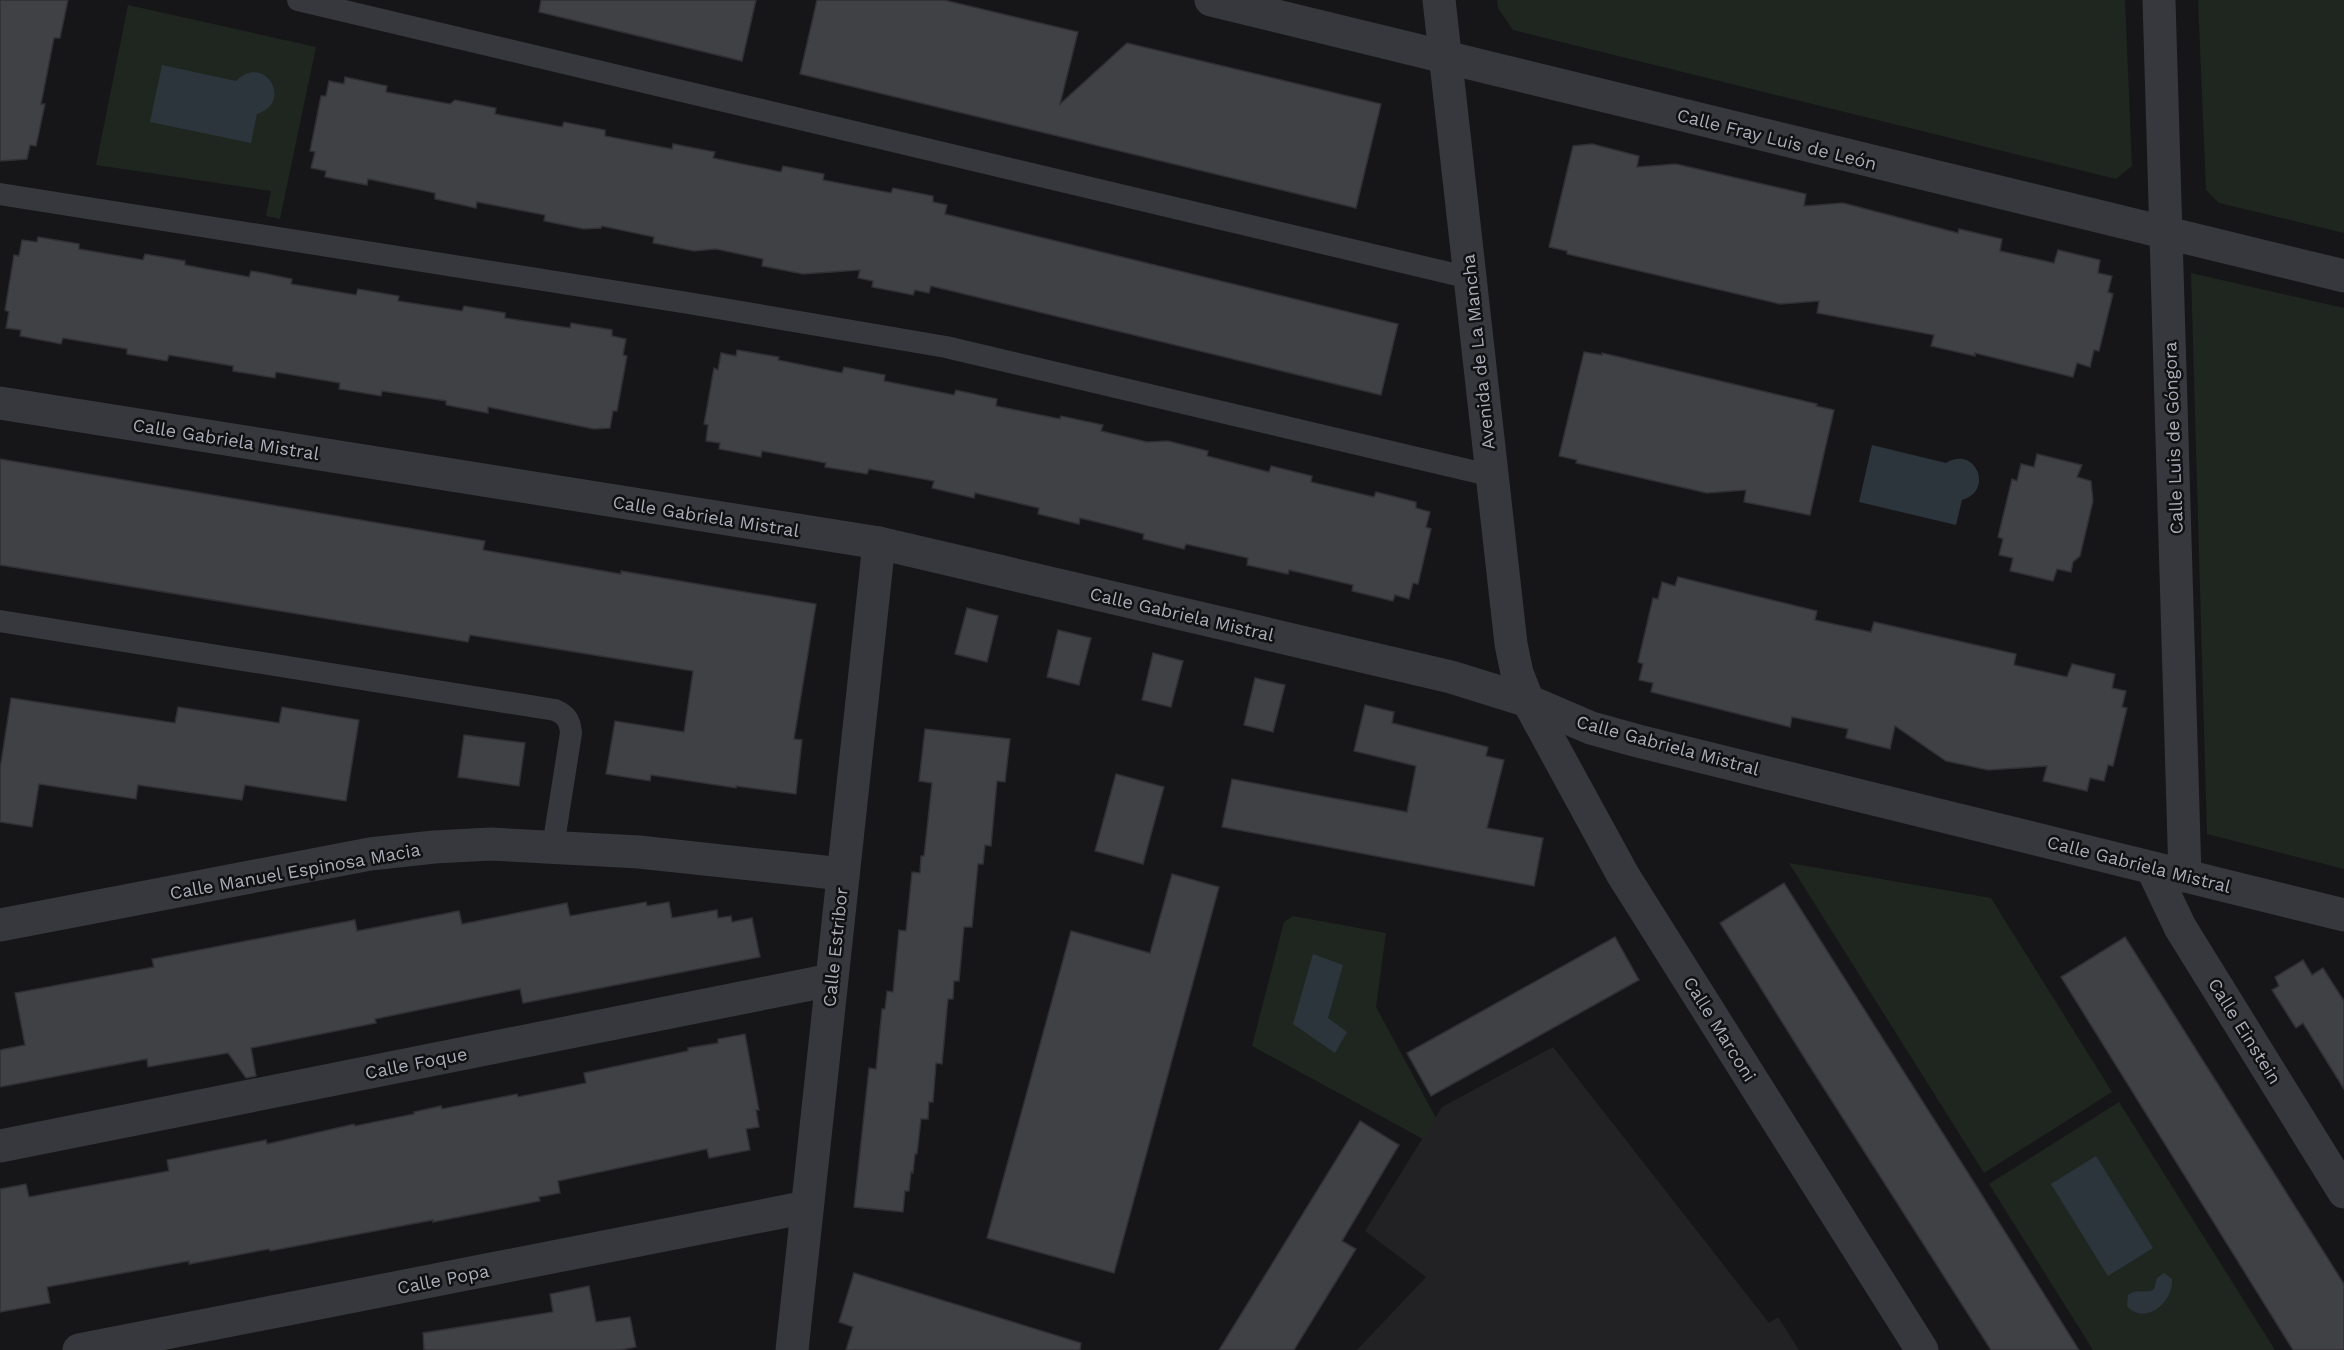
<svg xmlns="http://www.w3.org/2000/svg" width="2344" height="1350" viewBox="0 0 2344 1350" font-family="'Work Sans',sans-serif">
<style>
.built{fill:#222225}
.green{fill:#1e261f}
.water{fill:#2c353c}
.building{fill:#404145;stroke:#303034;stroke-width:1.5}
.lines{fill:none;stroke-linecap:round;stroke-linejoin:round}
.lane{stroke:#37383d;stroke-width:22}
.street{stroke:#37383d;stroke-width:33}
.labels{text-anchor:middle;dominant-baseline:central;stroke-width:5;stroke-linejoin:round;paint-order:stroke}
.street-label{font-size:18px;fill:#a8adb8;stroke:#111113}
</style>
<rect width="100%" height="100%" fill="#161618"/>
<!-- built -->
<path class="built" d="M 1553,1047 L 1769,1323 L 1778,1317 L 1799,1350 L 1357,1350 L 1426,1277 L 1365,1231 L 1442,1107 Z"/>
<!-- green -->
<g class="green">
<path d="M 1497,0 L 2125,0 L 2132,166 L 2116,179 L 1513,30 L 1498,8 Z"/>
<path d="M 2198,0 L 2344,0 L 2344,233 L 2219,203 L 2206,190 Z"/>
<path d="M 128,5 L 316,47 L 280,219 L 266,216 L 271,191 L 96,165 Z"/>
<path d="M 2191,273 L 2344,308 L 2344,869 L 2207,834 Z"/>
<path d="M 1789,863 L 1991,898 L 2112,1092 L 1984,1173 Z"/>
<path d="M 1293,916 L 1386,933 L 1376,1007 L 1436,1118 L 1423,1139 L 1252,1046 L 1284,922 Z"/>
<path d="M 2119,1102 L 2275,1350 L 2093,1350 L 1989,1184 Z"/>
</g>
<!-- water -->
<g class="water">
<path d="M 162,65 L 236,81 C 265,52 294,103 257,114 L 251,143 L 150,122 Z"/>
<path d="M 1872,445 L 1946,463 C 1975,445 1995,490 1962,500 L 1956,525 L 1859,502 Z"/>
<path d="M 1313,954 L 1343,965 L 1328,1018 L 1347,1032 L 1335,1053 L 1293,1024 Z"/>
<path d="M 2096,1156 L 2153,1248 L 2108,1276 L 2051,1184 Z"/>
<path d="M 2164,1273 L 2172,1279 C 2174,1303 2144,1326 2127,1306 L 2128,1295 C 2137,1287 2145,1295 2154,1289 L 2157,1278 Z"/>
</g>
<!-- building -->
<g class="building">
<path d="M 0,0 L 68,0 L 60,38 L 54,38 L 41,104 L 45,104 L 36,146 L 30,145 L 27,159 L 0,161 Z"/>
<path d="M 541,0 L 756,0 L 742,61 L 539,12 Z"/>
<path d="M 817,0 L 944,0 L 1078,32 L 1060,104 L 1127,43 L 1381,104 L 1356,208 L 800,74 Z"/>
<path d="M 345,77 L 387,86 L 386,92 L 450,104 L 455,100 L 496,108 L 495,114 L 562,127 L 564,122 L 605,130 L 605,136 L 672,149 L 673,144 L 715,152 L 713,158 L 781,172 L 783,166 L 824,174 L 823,180 L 891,193 L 893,188 L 933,196 L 933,202 L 947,205 L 945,214 L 1398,324 L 1381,395 L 931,286 L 929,293 L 915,290 L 913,295 L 872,287 L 873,281 L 858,278 L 860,270 L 803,274 L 762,266 L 763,259 L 716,249 L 694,251 L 653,243 L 654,237 L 602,226 L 601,228 L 584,229 L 544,221 L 545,215 L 477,202 L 476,208 L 435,199 L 435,193 L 368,179 L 367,185 L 325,177 L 326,171 L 311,168 L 315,152 L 310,151 L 321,96 L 326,96 L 329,81 L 344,84 Z"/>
<path d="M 1592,144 L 1639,156 L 1637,167 L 1676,164 L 1806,194 L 1804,206 L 1843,203 L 1958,233 L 1959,229 L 2002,239 L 2000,251 L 2054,263 L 2058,250 L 2100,260 L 2098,273 L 2112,276 L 2108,292 L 2113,294 L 2099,351 L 2094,350 L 2090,367 L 2077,363 L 2073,377 L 1975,353 L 1975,356 L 1931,346 L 1934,335 L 1817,313 L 1819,301 L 1780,304 L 1567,254 L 1567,251 L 1549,247 L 1573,146 Z"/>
<path d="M 38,237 L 79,244 L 79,249 L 143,260 L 145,254 L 185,261 L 185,265 L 249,277 L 251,271 L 263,273 L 292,279 L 291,284 L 356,295 L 358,289 L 399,296 L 398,301 L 462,311 L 464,306 L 505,313 L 505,318 L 570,328 L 571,323 L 612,330 L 612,336 L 626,339 L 623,355 L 627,356 L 617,411 L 613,411 L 610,428 L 594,429 L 488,407 L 488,413 L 446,405 L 446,401 L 382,391 L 381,396 L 339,389 L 340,383 L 276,372 L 275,378 L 233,371 L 233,366 L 169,355 L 167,361 L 127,354 L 127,349 L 63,338 L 61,344 L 20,336 L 21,330 L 6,328 L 9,312 L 5,310 L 14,255 L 19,256 L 22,240 L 37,242 Z"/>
<path d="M 737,350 L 779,357 L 778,360 L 842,373 L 844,367 L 885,375 L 884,381 L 954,395 L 956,390 L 997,399 L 996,406 L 1060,419 L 1061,416 L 1103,425 L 1101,431 L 1147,442 L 1168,441 L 1208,451 L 1207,456 L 1269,472 L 1271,466 L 1312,476 L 1311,482 L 1374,497 L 1376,492 L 1416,502 L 1416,508 L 1430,512 L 1426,527 L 1431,529 L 1418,584 L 1413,583 L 1409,599 L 1395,595 L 1393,601 L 1352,591 L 1353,585 L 1289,570 L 1288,574 L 1247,565 L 1248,558 L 1186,544 L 1184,549 L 1143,539 L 1144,534 L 1113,526 L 1080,518 L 1079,524 L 1038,514 L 1039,508 L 975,493 L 974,498 L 932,488 L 934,481 L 869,469 L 867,474 L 825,467 L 826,463 L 762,451 L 761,457 L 719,449 L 720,443 L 706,441 L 708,425 L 704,424 L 714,368 L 718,370 L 721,353 L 736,356 Z"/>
<path d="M 1584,352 L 1602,355 L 1602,353 L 1733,384 L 1817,404 L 1816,406 L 1834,410 L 1810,515 L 1744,502 L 1746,490 L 1707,493 L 1576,463 L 1577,460 L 1559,456 Z"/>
<path d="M 2037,454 L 2082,465 L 2077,477 L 2091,481 L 2093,501 L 2080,556 L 2073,562 L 2071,572 L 2057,569 L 2053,581 L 2010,571 L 2013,558 L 1999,555 L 2003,539 L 1998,537 L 2012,479 L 2017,481 L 2021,464 L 2034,467 Z"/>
<path d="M 0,459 L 485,541 L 483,550 L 621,574 L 621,571 L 816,604 L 794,739 L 802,740 L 796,794 L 736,786 L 736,788 L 651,775 L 650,781 L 606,774 L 615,721 L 684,732 L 693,671 L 470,635 L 468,642 L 0,565 Z"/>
<path d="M 1678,577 L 1817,611 L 1815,620 L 1871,632 L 1874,622 L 2016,654 L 2014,665 L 2067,677 L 2072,664 L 2115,674 L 2112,688 L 2126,691 L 2122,707 L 2127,708 L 2113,766 L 2108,765 L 2104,781 L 2090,778 L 2087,791 L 2043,781 L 2047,766 L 1988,770 L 1946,761 L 1895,726 L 1890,749 L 1846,738 L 1848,729 L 1792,717 L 1790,727 L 1651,692 L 1653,683 L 1639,680 L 1643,664 L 1638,662 L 1653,598 L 1658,599 L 1662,582 L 1675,586 Z"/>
<path d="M 967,608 L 998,616 L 987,662 L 955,654 Z"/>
<path d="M 1058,630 L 1091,638 L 1079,685 L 1047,677 Z"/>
<path d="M 1153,653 L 1183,661 L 1171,707 L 1142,700 Z"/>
<path d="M 1255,678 L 1285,685 L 1273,732 L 1244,725 Z"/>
<path d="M 11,698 L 175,723 L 178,707 L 279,723 L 282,707 L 359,720 L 346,801 L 245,785 L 242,800 L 138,785 L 136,799 L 39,784 L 32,827 L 0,822 L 0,769 Z"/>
<path d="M 1365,705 L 1394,712 L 1392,723 L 1488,747 L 1486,756 L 1504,760 L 1487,828 L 1543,838 L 1534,886 L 1222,827 L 1232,779 L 1407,812 L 1416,766 L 1354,751 Z"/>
<path d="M 925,729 L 1010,739 L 1005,782 L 997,781 L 991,846 L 985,845 L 983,864 L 978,864 L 972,927 L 964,927 L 959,981 L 954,981 L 953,999 L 948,999 L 942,1064 L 936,1063 L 933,1102 L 929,1102 L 928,1119 L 921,1119 L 917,1154 L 915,1154 L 913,1173 L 911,1172 L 909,1191 L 905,1191 L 903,1212 L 854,1207 L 869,1068 L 876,1069 L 882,1009 L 885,1009 L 887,991 L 893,992 L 899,930 L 906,931 L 912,872 L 920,873 L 921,856 L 924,856 L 932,783 L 919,781 Z"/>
<path d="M 464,735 L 525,743 L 519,786 L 458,777 Z"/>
<path d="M 1116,774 L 1164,787 L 1143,864 L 1095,851 Z"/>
<path d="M 1172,874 L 1219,887 L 1114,1273 L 987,1238 L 1071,931 L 1150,953 Z"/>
<path d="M 1784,883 L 1975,1184 L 2079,1350 L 1991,1350 L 1807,1062 L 1720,923 Z"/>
<path d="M 646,902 L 647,906 L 669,902 L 672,918 L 717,910 L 718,918 L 731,916 L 732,922 L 752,918 L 760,957 L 523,1003 L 520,989 L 375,1019 L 376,1023 L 251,1048 L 256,1076 L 246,1078 L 228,1053 L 148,1067 L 147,1059 L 0,1087 L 0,1050 L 25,1045 L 15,993 L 154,967 L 152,959 L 355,920 L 357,931 L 459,911 L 462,924 L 567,903 L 570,916 Z"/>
<path d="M 1615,937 L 1639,980 L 1431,1096 L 1407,1053 Z"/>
<path d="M 2125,937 L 2344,1284 L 2344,1350 L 2293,1350 L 2061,977 Z"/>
<path d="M 2303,960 L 2312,975 L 2323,968 L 2344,1001 L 2344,1089 L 2303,1023 L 2296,1028 L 2272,990 L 2279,986 L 2275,977 Z"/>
<path d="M 745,1034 L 759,1110 L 756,1110 L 759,1127 L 746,1129 L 750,1150 L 709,1158 L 707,1149 L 558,1181 L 560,1193 L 539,1197 L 540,1201 L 484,1212 L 433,1222 L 433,1220 L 270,1251 L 269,1249 L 189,1264 L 189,1261 L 47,1287 L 50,1303 L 0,1312 L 0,1189 L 26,1184 L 29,1197 L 169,1171 L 167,1160 L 266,1140 L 267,1144 L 354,1124 L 355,1126 L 414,1114 L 414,1112 L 441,1106 L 442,1109 L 517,1094 L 518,1097 L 586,1083 L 584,1073 L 688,1051 L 688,1048 L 718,1043 L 718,1039 Z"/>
<path d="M 1360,1121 L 1399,1145 L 1342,1241 L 1356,1249 L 1294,1350 L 1219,1350 Z"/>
<path d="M 854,1273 L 1081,1343 L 1080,1350 L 846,1350 L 853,1327 L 839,1322 Z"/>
<path d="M 589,1286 L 596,1322 L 630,1317 L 636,1347 L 620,1350 L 424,1350 L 423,1333 L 553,1312 L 550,1294 Z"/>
</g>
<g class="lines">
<!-- lane -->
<g class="lane">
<path d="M 298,0 L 1470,278"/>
<path d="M 0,194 L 688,303 L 946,347 L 1493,476"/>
<path d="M 0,621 L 555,710 C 566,715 570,720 571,733 L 553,847"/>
</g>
<!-- street -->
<g class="street">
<path d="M 1211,0 L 2344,276"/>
<path d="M 1439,0 L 1511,644 L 1517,673 L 1528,701 L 1623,875 L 1922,1350"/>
<path d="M 2159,0 L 2185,876"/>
<path d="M 0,403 L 879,543 L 1451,677 L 1528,701 L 1591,728 L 1638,741 L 2344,915"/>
<path d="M 2152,868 L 2180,927 L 2344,1192"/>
<path d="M 0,925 L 370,854 L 434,847 L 491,844 L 639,852 L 843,874"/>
<path d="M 0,1146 L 831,980"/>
<path d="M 79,1350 L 807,1207"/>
<path d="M 792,1350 L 879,543"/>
</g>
</g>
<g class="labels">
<!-- street labels -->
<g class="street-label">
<text transform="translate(1777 139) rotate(14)">Calle Fray Luis de León</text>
<text transform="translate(1478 352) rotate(-96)">Avenida de La Mancha</text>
<text transform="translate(2173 438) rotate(-92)">Calle Luis de Góngora</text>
<text transform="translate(226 439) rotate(9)">Calle Gabriela Mistral</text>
<text transform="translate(706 516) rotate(9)">Calle Gabriela Mistral</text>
<text transform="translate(1182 614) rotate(13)">Calle Gabriela Mistral</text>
<text transform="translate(1668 745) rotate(15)">Calle Gabriela Mistral</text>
<text transform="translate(2139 864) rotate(14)">Calle Gabriela Mistral</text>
<text transform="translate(295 871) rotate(-10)">Calle Manuel Espinosa Macia</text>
<text transform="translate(835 947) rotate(-84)">Calle Estribor</text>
<text transform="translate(1720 1029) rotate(58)">Calle Marconi</text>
<text transform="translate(2245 1031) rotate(58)">Calle Einstein</text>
<text transform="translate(416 1063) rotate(-11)">Calle Foque</text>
<text transform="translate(443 1279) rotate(-11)">Calle Popa</text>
</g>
</g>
</svg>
